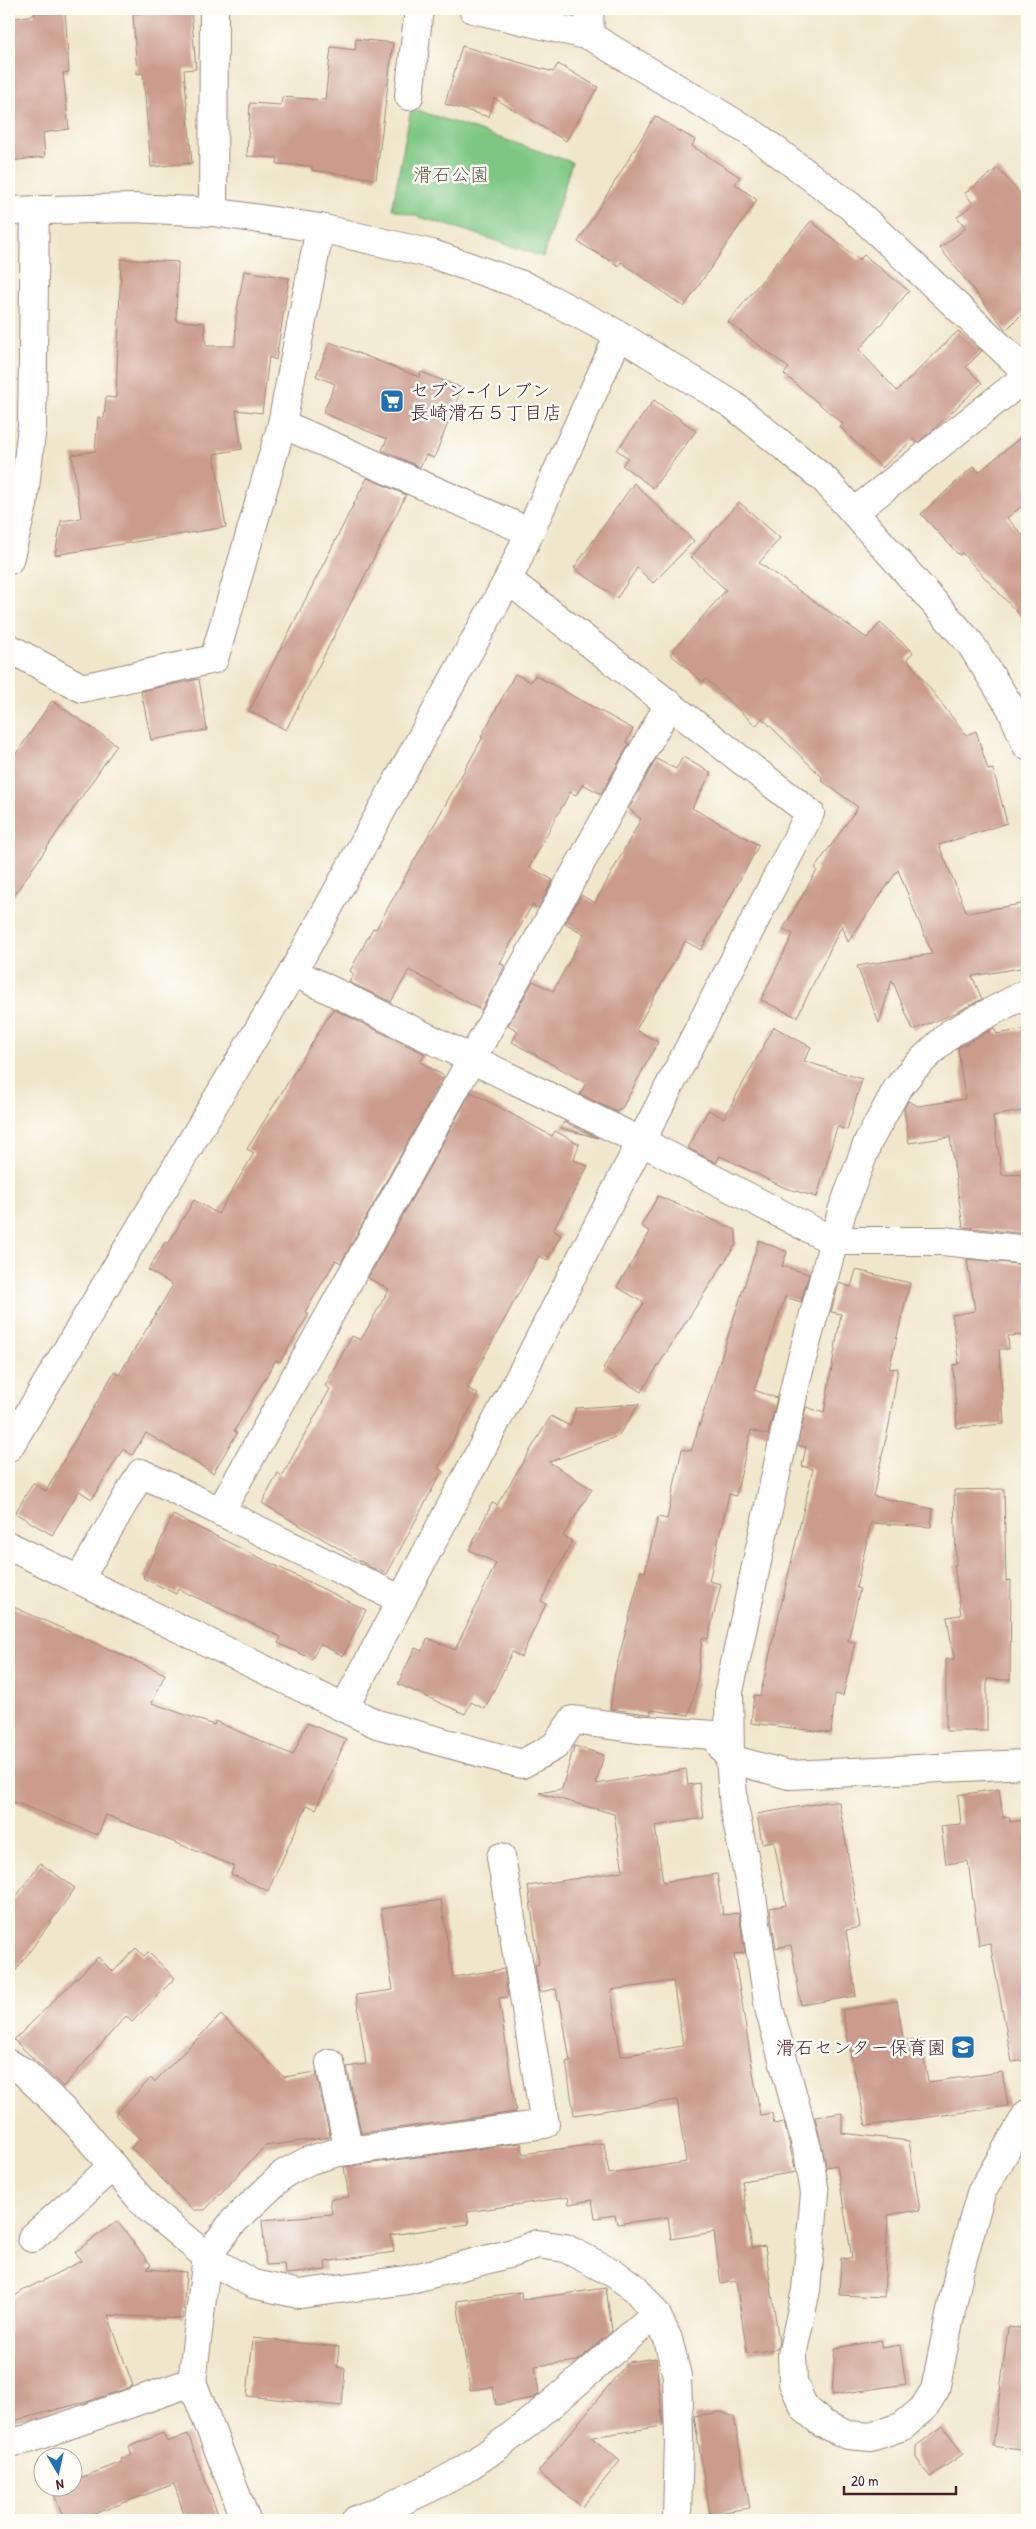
<svg xmlns="http://www.w3.org/2000/svg" width="1036" height="2529" viewBox="0 0 1036 2529" font-family="'Patrick Hand','Klee One',sans-serif">
<style>
.green{fill:#7ec783;stroke:#647357}
.building{fill:#cb9c8c;fill-rule:evenodd}
.lines{fill:none;stroke-linecap:round;stroke-linejoin:round}
.minor-casing{stroke:#9d837b;stroke-width:30}
.minor{stroke:#fff;stroke-width:28}
.labels{text-anchor:middle;dominant-baseline:central;stroke-width:5;stroke-linejoin:round;paint-order:stroke}
.park-label{font-size:19px;fill:#5c5a4a;stroke:#fdfcf7}
.poi-label{font-size:19px;fill:#4a1f2b;stroke:#fdfcf7;text-anchor:start}
</style>
<rect width="100%" height="100%" fill="#fdfcf7"/>
<filter id="ink" filterUnits="userSpaceOnUse"><feTurbulence type="fractalNoise" baseFrequency=".02" numOctaves="2"/><feDisplacementMap in="SourceGraphic" scale="10" xChannelSelector="R" yChannelSelector="G"/><feConvolveMatrix kernelMatrix="1 2 1 2 8 2 1 2 1" color-interpolation-filters="sRGB"/></filter>
<filter id="wash" filterUnits="userSpaceOnUse"><feTurbulence type="fractalNoise" baseFrequency=".0096" numOctaves="4" result="noise"/><feDisplacementMap in="SourceGraphic" scale="20" xChannelSelector="R" yChannelSelector="G"/><feGaussianBlur stdDeviation="1.12" result="paint"/><feColorMatrix in="noise" values="0 0 0 0 0 0 0 0 0 0 0 0 0 0 0 0 0 1.4 0 .05"/><feComposite in="paint" operator="in"/></filter>
<g filter="url(#wash)">
<rect width="100%" height="100%" fill="#f0e7cb"/>
<!-- green -->
<path class="green" d="M 411,108 L 572,162 L 543,257 L 470,232 L 392,209 Z"/>
<g id="blocks">
<!-- building -->
<g class="building">
<path d="M 34,9 L 65,9 L 69,72 L 63,73 L 69,129 L 43,133 L 45,157 L 9,161 L 9,19 L 35,15 Z"/>
<path d="M 191,9 L 196,69 L 184,70 L 192,163 L 151,167 L 143,73 L 137,74 L 133,14 Z"/>
<path d="M 356,39 L 393,43 L 376,179 L 312,170 L 312,166 L 277,164 L 278,158 L 247,156 L 250,103 L 281,105 L 282,97 L 325,100 L 331,47 L 355,50 Z"/>
<path d="M 462,46 L 553,72 L 558,64 L 598,87 L 566,141 L 494,98 L 489,117 L 445,104 Z"/>
<path d="M 655,116 L 695,140 L 692,146 L 740,177 L 735,184 L 757,200 L 684,307 L 621,262 L 619,266 L 578,242 Z"/>
<path d="M 998,168 L 1027,202 L 1027,309 L 1006,330 L 940,248 L 966,228 L 957,217 L 973,204 L 965,193 Z"/>
<path d="M 811,221 L 859,260 L 864,255 L 909,291 L 859,350 L 897,391 L 958,331 L 982,351 L 966,367 L 982,383 L 933,430 L 917,443 L 913,439 L 882,468 L 840,427 L 843,424 L 784,374 L 789,368 L 728,322 Z"/>
<path d="M 121,259 L 178,262 L 176,321 L 204,323 L 206,346 L 235,346 L 236,316 L 244,271 L 289,278 L 276,360 L 269,357 L 262,413 L 236,410 L 242,449 L 214,454 L 226,527 L 55,555 L 61,521 L 81,518 L 72,455 L 95,451 L 98,417 L 104,418 L 106,397 L 116,398 Z"/>
<path d="M 330,342 L 419,377 L 421,372 L 462,388 L 434,458 L 426,455 L 420,467 L 382,450 L 387,439 L 323,413 L 335,384 L 316,376 Z"/>
<path d="M 654,400 L 696,431 L 653,488 L 622,465 L 628,458 L 617,450 Z"/>
<path d="M 1027,432 L 1027,502 L 1007,518 L 1027,540 L 1027,623 L 962,553 L 959,555 L 921,514 L 974,466 L 979,472 Z"/>
<path d="M 367,478 L 406,495 L 286,730 L 249,711 Z"/>
<path d="M 634,483 L 694,541 L 653,583 L 637,568 L 617,598 L 574,568 Z"/>
<path d="M 739,502 L 780,538 L 759,563 L 867,638 L 880,623 L 913,652 L 907,659 L 966,735 L 976,731 L 988,770 L 993,769 L 1007,823 L 939,845 L 967,913 L 1027,903 L 1027,967 L 972,976 L 982,999 L 953,1014 L 913,1030 L 892,980 L 879,1023 L 857,966 L 932,954 L 898,870 L 848,942 L 842,925 L 797,1017 L 761,1000 L 793,934 L 783,929 L 817,870 L 815,868 L 858,807 L 821,780 L 822,777 L 762,718 L 756,726 L 706,679 L 703,682 L 670,654 L 726,590 L 691,557 Z"/>
<path d="M 515,674 L 531,682 L 535,675 L 633,729 L 626,742 L 629,744 L 601,794 L 583,784 L 576,795 L 570,792 L 529,867 L 553,880 L 538,908 L 532,905 L 500,963 L 505,966 L 481,1010 L 409,970 L 391,1002 L 349,982 L 354,974 L 350,971 L 373,928 L 376,929 L 483,737 L 481,737 Z"/>
<path d="M 199,679 L 207,730 L 151,740 L 141,691 Z"/>
<path d="M 52,701 L 117,745 L 9,903 L 9,764 Z"/>
<path d="M 683,757 L 711,773 L 692,808 L 759,845 L 701,950 L 685,941 L 636,1030 L 658,1042 L 621,1110 L 619,1109 L 617,1112 L 580,1094 L 586,1083 L 512,1042 L 518,1031 L 508,1025 L 533,981 L 553,991 L 584,934 L 565,923 L 581,895 L 595,903 L 641,819 L 629,809 L 656,759 L 676,769 Z"/>
<path d="M 333,1009 L 425,1054 L 420,1062 L 444,1076 L 341,1263 L 336,1260 L 305,1312 L 309,1314 L 280,1362 L 276,1360 L 234,1431 L 237,1433 L 213,1473 L 146,1433 L 132,1455 L 123,1449 L 92,1499 L 79,1491 L 52,1535 L 15,1513 L 33,1483 L 46,1491 L 114,1372 L 119,1375 L 173,1285 L 148,1270 L 165,1242 L 168,1244 L 194,1200 L 218,1214 L 254,1153 L 247,1149 Z"/>
<path d="M 774,1027 L 811,1047 L 804,1061 L 862,1079 L 847,1130 L 837,1127 L 817,1197 L 785,1188 L 720,1156 L 716,1163 L 688,1148 L 708,1110 L 724,1118 Z"/>
<path d="M 994,1028 L 997,1034 L 1027,1029 L 1027,1110 L 993,1116 L 1002,1175 L 1027,1174 L 1027,1234 L 963,1227 L 950,1137 L 909,1143 L 904,1109 L 908,1101 L 918,1106 L 965,1099 L 958,1048 Z"/>
<path d="M 471,1092 L 552,1136 L 555,1131 L 579,1144 L 574,1160 L 588,1166 L 553,1230 L 561,1235 L 547,1260 L 539,1256 L 467,1388 L 478,1394 L 438,1468 L 442,1471 L 387,1574 L 370,1567 L 262,1503 L 278,1473 L 282,1476 L 330,1389 L 325,1386 L 352,1336 L 361,1340 L 389,1289 L 368,1278 Z"/>
<path d="M 564,1122 L 598,1138 L 561,1128 Z"/>
<path d="M 658,1196 L 736,1230 L 736,1244 L 641,1392 L 603,1368 L 644,1303 L 617,1287 L 650,1232 L 641,1226 Z"/>
<path d="M 759,1240 L 787,1252 L 782,1266 L 809,1274 L 801,1302 L 785,1297 L 754,1390 L 777,1398 L 768,1435 L 751,1430 L 736,1496 L 729,1494 L 709,1581 L 721,1584 L 708,1639 L 702,1638 L 697,1683 L 689,1715 L 651,1710 L 651,1715 L 648,1714 L 610,1709 L 615,1673 L 641,1571 L 645,1572 L 658,1517 L 667,1519 L 682,1449 L 691,1451 Z"/>
<path d="M 967,1259 L 1027,1265 L 1027,1335 L 1008,1336 L 1009,1349 L 999,1349 L 1004,1424 L 957,1428 L 953,1365 L 959,1364 L 952,1315 L 975,1311 Z"/>
<path d="M 856,1270 L 910,1283 L 889,1369 L 898,1368 L 889,1425 L 873,1496 L 933,1509 L 931,1527 L 871,1523 L 856,1588 L 860,1589 L 848,1641 L 855,1642 L 843,1696 L 835,1694 L 831,1733 L 751,1723 L 754,1695 L 760,1696 L 813,1469 L 802,1466 L 806,1447 L 798,1445 L 806,1407 L 824,1413 L 841,1314 L 831,1312 L 839,1283 L 851,1287 Z"/>
<path d="M 639,1404 L 618,1436 L 549,1462 L 592,1489 L 563,1536 L 572,1541 L 541,1601 L 546,1604 L 521,1657 L 512,1652 L 485,1709 L 471,1702 L 465,1714 L 398,1684 L 415,1648 L 422,1651 L 428,1638 L 455,1650 L 496,1563 L 469,1550 L 492,1503 L 497,1505 L 551,1416 L 570,1426 L 576,1408 Z"/>
<path d="M 1004,1489 L 1006,1581 L 1011,1580 L 1010,1680 L 987,1679 L 987,1731 L 946,1731 L 946,1659 L 954,1659 L 947,1617 L 961,1615 L 954,1565 L 956,1565 L 954,1490 Z"/>
<path d="M 173,1515 L 366,1610 L 343,1656 L 320,1644 L 312,1659 L 278,1643 L 281,1637 L 178,1589 L 176,1594 L 143,1578 Z"/>
<path d="M 9,1605 L 165,1674 L 152,1703 L 214,1725 L 215,1721 L 293,1755 L 307,1723 L 346,1739 L 316,1809 L 307,1805 L 268,1891 L 231,1874 L 234,1866 L 106,1815 L 98,1835 L 9,1800 Z"/>
<path d="M 574,1746 L 604,1755 L 596,1784 L 686,1769 L 688,1785 L 699,1783 L 704,1818 L 655,1826 L 663,1882 L 717,1874 L 723,1915 L 739,1913 L 745,1953 L 734,1954 L 760,2115 L 772,2113 L 774,2124 L 784,2122 L 796,2172 L 742,2181 L 752,2248 L 765,2246 L 779,2342 L 777,2349 L 747,2353 L 736,2281 L 721,2284 L 714,2232 L 671,2239 L 668,2217 L 617,2224 L 615,2215 L 595,2218 L 592,2200 L 569,2204 L 568,2197 L 467,2212 L 469,2224 L 391,2235 L 394,2252 L 325,2262 L 326,2270 L 285,2274 L 284,2264 L 266,2265 L 262,2220 L 332,2214 L 330,2199 L 349,2197 L 344,2167 L 521,2143 L 523,2154 L 604,2143 L 609,2174 L 686,2162 L 677,2100 L 574,2115 L 566,2062 L 570,2061 L 560,2001 L 558,2001 L 556,1989 L 539,1992 L 535,1965 L 539,1964 L 528,1886 L 623,1871 L 614,1814 L 539,1793 L 562,1789 ZM 673,1981 L 683,2046 L 621,2056 L 611,1990 Z"/>
<path d="M 999,1789 L 1003,1818 L 1009,1817 L 1010,1822 L 1027,1820 L 1027,2060 L 1012,2062 L 990,1943 L 979,1945 L 968,1861 L 946,1864 L 941,1826 L 961,1824 L 958,1795 Z"/>
<path d="M 826,1802 L 839,1802 L 860,1927 L 846,1930 L 856,1996 L 801,2005 L 791,1945 L 776,1948 L 770,1908 L 786,1905 L 774,1841 L 762,1843 L 757,1814 Z"/>
<path d="M 40,1863 L 75,1888 L 9,1980 L 9,1907 Z"/>
<path d="M 441,1900 L 453,1977 L 504,1969 L 508,1997 L 499,1998 L 516,2112 L 361,2133 L 347,2067 L 366,2064 L 356,1995 L 393,1990 L 381,1909 Z"/>
<path d="M 136,1948 L 144,1956 L 148,1952 L 175,1978 L 132,2022 L 126,2016 L 63,2087 L 14,2040 L 98,1957 L 113,1972 Z"/>
<path d="M 897,2001 L 904,2042 L 921,2040 L 928,2082 L 1002,2072 L 1008,2106 L 866,2126 L 842,2010 Z"/>
<path d="M 221,2015 L 284,2077 L 316,2072 L 330,2137 L 265,2146 L 205,2210 L 193,2210 L 131,2148 L 140,2139 L 115,2115 L 151,2078 L 154,2082 Z"/>
<path d="M 842,2113 L 842,2133 L 909,2141 L 920,2210 L 888,2215 L 884,2297 L 839,2295 L 841,2258 L 852,2259 L 837,2165 L 826,2167 L 815,2117 Z"/>
<path d="M 117,2221 L 151,2265 L 147,2269 L 186,2272 L 183,2319 L 108,2315 L 133,2386 L 86,2402 L 9,2422 L 9,2301 L 22,2291 L 81,2261 L 75,2252 Z"/>
<path d="M 606,2288 L 612,2331 L 578,2361 L 535,2366 L 539,2394 L 534,2398 L 496,2405 L 493,2387 L 470,2390 L 457,2301 L 521,2292 L 522,2300 Z"/>
<path d="M 1008,2327 L 1027,2329 L 1027,2451 L 993,2446 Z"/>
<path d="M 253,2338 L 339,2347 L 337,2367 L 345,2368 L 342,2406 L 247,2396 Z"/>
<path d="M 882,2340 L 881,2348 L 900,2345 L 906,2384 L 832,2395 L 835,2348 Z"/>
<path d="M 656,2358 L 663,2426 L 591,2437 L 620,2461 L 582,2507 L 538,2472 L 628,2362 Z"/>
<path d="M 721,2412 L 734,2417 L 750,2508 L 710,2514 L 694,2416 Z"/>
<path d="M 943,2426 L 963,2454 L 930,2477 L 916,2458 L 916,2446 Z"/>
<path d="M 163,2433 L 167,2442 L 188,2434 L 220,2520 L 186,2520 L 174,2484 L 78,2520 L 64,2520 L 52,2489 L 72,2486 L 72,2481 L 122,2462 L 121,2459 L 132,2455 L 129,2447 Z"/>
</g>
</g>
</g>
<g filter="url(#ink)">
<use href="#blocks" fill-opacity="0" stroke="#9d837b" stroke-width="1"/>
<g class="lines">
<!-- minor casing -->
<g class="minor-casing">
<g id="minor">
<path d="M 473,9 L 590,36 L 755,135 L 850,206 L 1027,372"/>
<path d="M 589,9 L 590,36"/>
<path d="M 409,96 L 419,9"/>
<path d="M 9,211 L 132,208 L 213,212 L 320,228 L 432,254 L 525,286 L 619,335 L 733,405 L 825,480 L 970,643 L 1011,708 L 1027,746"/>
<path d="M 213,212 L 214,9"/>
<path d="M 282,424 L 530,532"/>
<path d="M 854,512 L 1027,376"/>
<path d="M 9,560 L 23,505 L 32,426 L 35,210"/>
<path d="M 9,648 L 82,688 L 214,659 L 282,424 L 320,228"/>
<path d="M 293,972 L 640,1141 L 833,1241 L 943,1241 L 1027,1250"/>
<path d="M 1027,993 L 951,1033 L 914,1068 L 897,1089 L 868,1142 L 842,1211 L 797,1377 L 729,1691 L 730,1759 L 734,1807 L 751,1890 L 769,2008 L 808,2152 L 815,2193 L 806,2290 L 792,2355 L 793,2383 L 805,2409 L 823,2424 L 848,2435 L 871,2437 L 903,2426 L 923,2409 L 935,2390 L 959,2272 L 981,2193 L 1027,2114"/>
<path d="M 9,1447 L 293,972 L 508,580 L 619,335"/>
<path d="M 220,1512 L 669,704"/>
<path d="M 9,1546 L 377,1724 L 522,1764 L 555,1746 L 573,1720 L 646,1730 L 714,1735 L 730,1759 L 789,1775 L 1027,1764"/>
<path d="M 79,1580 L 141,1473 L 402,1600"/>
<path d="M 344,1708 L 525,1367 L 810,813 L 508,580"/>
<path d="M 330,2063 L 349,2151"/>
<path d="M 9,2064 L 24,2072 L 79,2126 L 147,2207 L 212,2261 L 253,2284 L 299,2294 L 407,2280 L 516,2252 L 537,2244 L 565,2248 L 615,2274 L 636,2289 L 656,2314 L 668,2339 L 677,2376 L 679,2437 L 677,2520"/>
<path d="M 32,2238 L 113,2166"/>
<path d="M 192,2382 L 246,2520"/>
<path d="M 9,2443 L 28,2439 L 192,2382 L 207,2256 L 234,2221 L 285,2173 L 310,2160 L 334,2153 L 545,2124 L 501,1857"/>
<path d="M 356,2520 C 389,2507 432,2489 463,2470 C 532,2426 593,2367 656,2314"/>
</g>
</g>
<!-- minor -->
<use href="#minor" class="minor"/>
</g>
</g>
<!-- icons -->
<defs>
<g id="supermarket-square" transform="scale(1.25)"><rect x="-9" y="-9" width="18" height="18" rx="4" fill="#1f6fb2" stroke="#fdfcf7"/><path d="M-6-5.5h2.5l.6 2H6L4.5 2H-2.5L-4.4-4H-6ZM-1.5 3.2a1.3 1.3 0 1 0 .1 0ZM3 3.2a1.3 1.3 0 1 0 .1 0Z" fill="#fff"/></g>
<g id="school-square" transform="scale(1.25)"><rect x="-9" y="-9" width="18" height="18" rx="4" fill="#1f6fb2" stroke="#fdfcf7"/><path d="M0-5L7-2L0 1L-7-2ZM-4 1L0 2.5L4 1V4Q0 6-4 4Z" fill="#fff"/></g>
</defs>
<g fill-rule="evenodd">
<use href="#supermarket-square" x="392" y="401"/>
<use href="#school-square" x="963" y="2047"/>
</g>
<g class="labels">
<!-- park labels -->
<g class="park-label">
<text x="451" y="174">滑石公園</text>
</g>
<!-- poi labels -->
<g class="poi-label">
<text x="410" y="390">セブン-イレブン<tspan x="410" dy="22">長崎滑石５丁目店</tspan></text>
<text x="946" y="2047" text-anchor="end">滑石センター保育園</text>
</g>
</g>
<!-- margin -->
<rect width="1036" height="2529" fill="none" stroke="#fdfcf7" stroke-width="30"/>
<!-- north arrow -->
<g transform="translate(58 2472) rotate(171)"><circle r="24" fill="#fdfcf7" stroke="#b5a4a5"/>
<path d="M0-4L9 19L0 12L-9 19Z" fill="#1f6fb2"/>
<text y="-8" font-size="14" font-weight="bold" text-anchor="middle" fill="#4a1f2b">N</text>
</g>
<!-- scale -->
<path d="M844 2486v8h112v-8" fill="none" stroke="#4a1f2b" stroke-width="2.5"/>
<text x="851" y="2486" font-size="15" fill="#4a1f2b" stroke="#fdfcf7" stroke-width="4" paint-order="stroke">20 m</text>
</svg>
